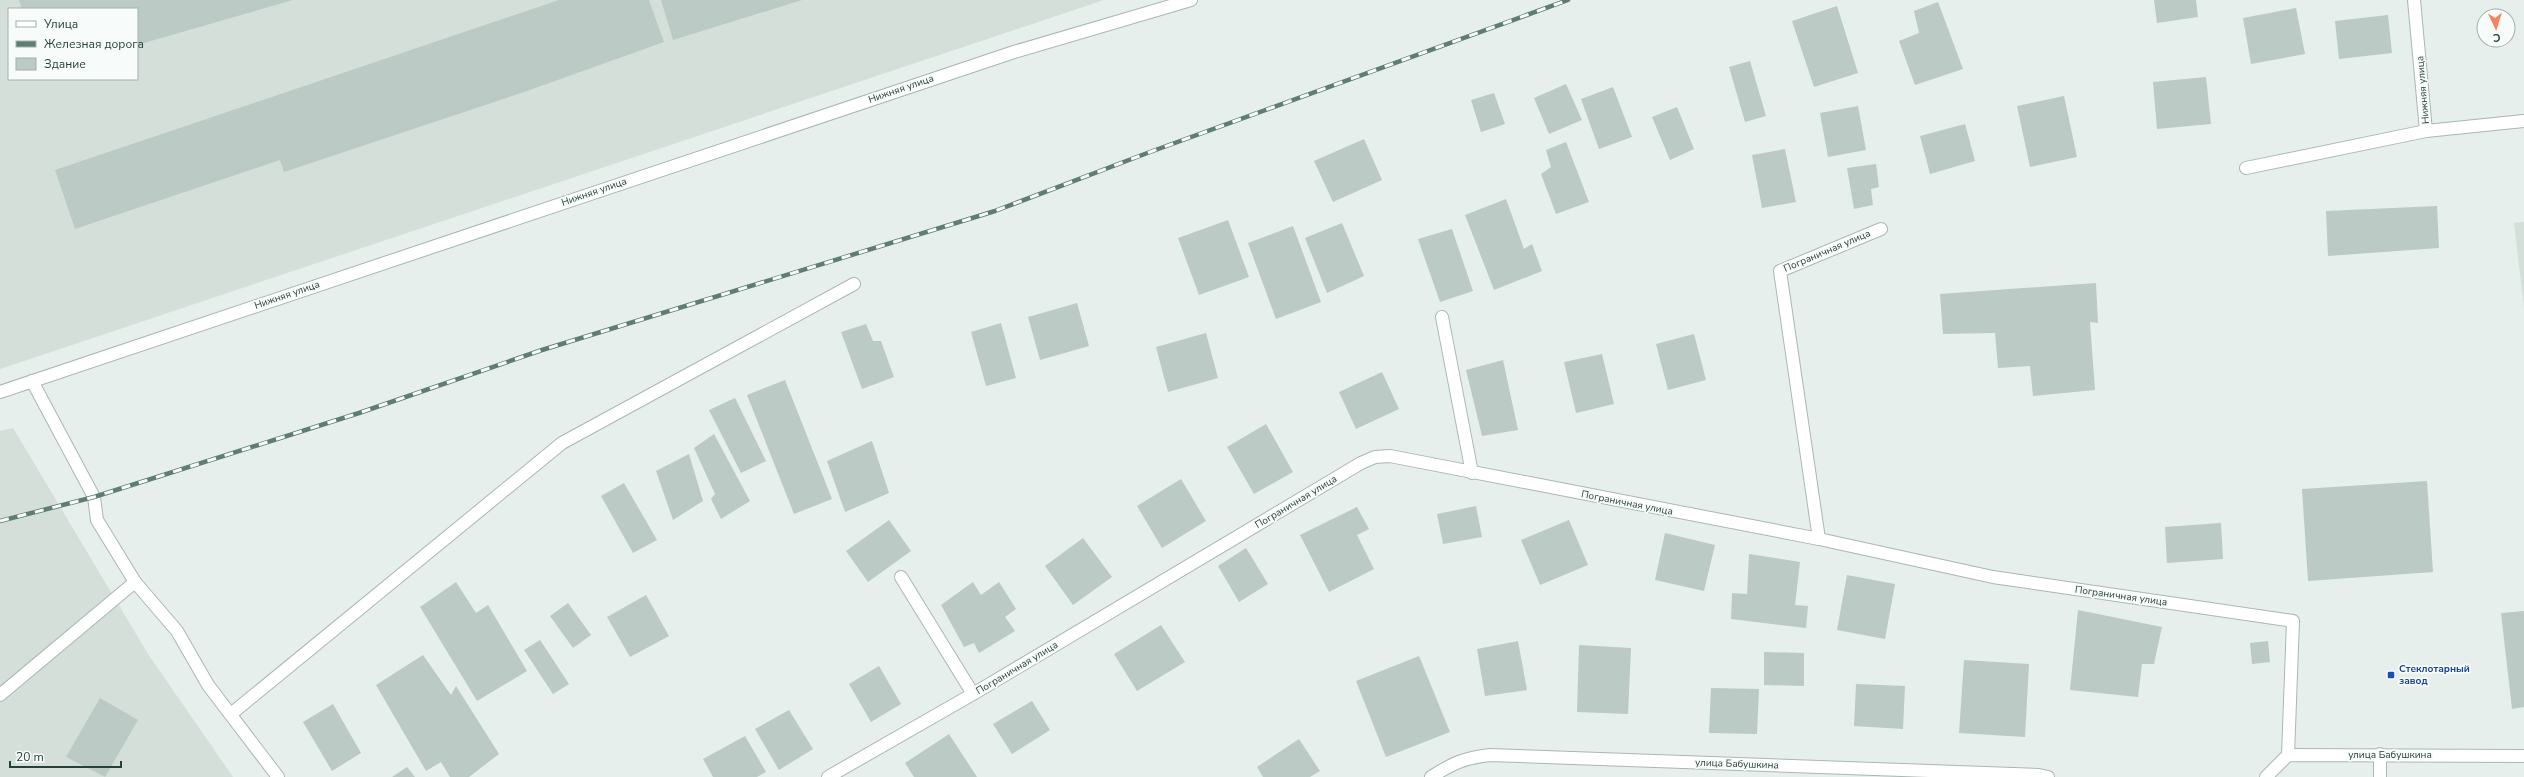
<svg xmlns="http://www.w3.org/2000/svg" width="2524" height="777" viewBox="0 0 2524 777" font-family="'Nunito Sans',sans-serif">
<style>
.built{fill:#d4dfda;fill-rule:evenodd}
.building{fill:#bbcac4}
.lines{fill:none;stroke-linecap:round;stroke-linejoin:round}
.service-casing{stroke:#a8b8b2;stroke-width:14}
.minor-casing{stroke:#a8b8b2;stroke-width:14}
.service{stroke:#fff;stroke-width:12}
.minor{stroke:#fff;stroke-width:12}
.rail-casing{stroke:#5f7d75;stroke-width:4.5}
.rail{stroke:#f7fbf9;stroke-width:3;stroke-dasharray:9;stroke-linecap:butt}
.transit-dot{fill:#1a4fb4;stroke:#f7fbf9;stroke-width:1.5}
.labels{text-anchor:middle;dominant-baseline:central;stroke-width:3.5;stroke-linejoin:round;paint-order:stroke}
.street-label{font-size:10px;fill:#24423a;stroke:#f7fbf9}
.transit-label{font-size:10px;font-weight:bold;fill:#164399;stroke:#f7fbf9;text-anchor:start}
</style>
<rect width="100%" height="100%" fill="#e6efeb"/>
<!-- built -->
<g class="built">
<path d="M 0,0 L 1104,0 L 0,369 ZM 9,9 L 137,9 L 137,79 L 9,79 Z"/>
<path d="M 2524,222 L 2524,308 L 2514,223 Z"/>
<path d="M 13,428 L 148,654 L 233,777 L 0,777 L 0,431 Z"/>
</g>
<!-- building -->
<g class="building">
<path d="M 19,0 L 293,0 L 137,45 L 137,9 L 22,9 Z"/>
<path d="M 559,0 L 649,0 L 664,42 L 527,91 L 284,172 L 280,160 L 75,229 L 55,170 Z"/>
<path d="M 661,0 L 802,0 L 673,40 Z"/>
<path d="M 2154,0 L 2196,0 L 2198,17 L 2157,23 Z"/>
<path d="M 1938,2 L 1963,69 L 1915,85 L 1899,41 L 1919,33 L 1914,11 Z"/>
<path d="M 1837,6 L 1858,73 L 1814,87 L 1792,21 Z"/>
<path d="M 2296,8 L 2305,54 L 2251,64 L 2243,18 Z"/>
<path d="M 2388,15 L 2392,53 L 2339,59 L 2335,21 Z"/>
<path d="M 1750,61 L 1766,116 L 1745,122 L 1729,67 Z"/>
<path d="M 2206,77 L 2211,124 L 2157,129 L 2153,82 Z"/>
<path d="M 1566,84 L 1582,120 L 1549,134 L 1534,98 Z"/>
<path d="M 1613,87 L 1632,137 L 1599,149 L 1581,99 Z"/>
<path d="M 1494,93 L 1505,124 L 1481,132 L 1471,100 Z"/>
<path d="M 2064,96 L 2077,157 L 2030,167 L 2017,106 Z"/>
<path d="M 1858,106 L 1866,150 L 1828,157 L 1820,113 Z"/>
<path d="M 1677,107 L 1694,149 L 1670,160 L 1652,117 Z"/>
<path d="M 1965,124 L 1975,161 L 1930,174 L 1920,136 Z"/>
<path d="M 1364,139 L 1382,180 L 1333,202 L 1314,161 Z"/>
<path d="M 1566,142 L 1589,202 L 1556,214 L 1541,174 L 1551,167 L 1546,150 Z"/>
<path d="M 1785,149 L 1796,202 L 1762,208 L 1752,155 Z"/>
<path d="M 1876,164 L 1879,187 L 1871,189 L 1873,205 L 1854,209 L 1847,168 Z"/>
<path d="M 1506,199 L 1524,249 L 1532,244 L 1542,271 L 1494,290 L 1465,215 Z"/>
<path d="M 2437,206 L 2439,248 L 2328,256 L 2326,211 Z"/>
<path d="M 1228,220 L 1249,277 L 1199,295 L 1178,238 Z"/>
<path d="M 1342,223 L 1364,276 L 1327,293 L 1305,238 Z"/>
<path d="M 1293,226 L 1321,302 L 1276,319 L 1248,243 Z"/>
<path d="M 1452,229 L 1473,291 L 1440,302 L 1418,239 Z"/>
<path d="M 2096,283 L 2098,323 L 2090,322 L 2095,390 L 2033,396 L 2030,366 L 1998,368 L 1995,333 L 1943,334 L 1940,294 Z"/>
<path d="M 1077,303 L 1089,346 L 1040,360 L 1028,317 Z"/>
<path d="M 1001,323 L 1016,378 L 986,386 L 971,332 Z"/>
<path d="M 866,324 L 873,341 L 881,341 L 894,377 L 862,389 L 841,332 Z"/>
<path d="M 1206,333 L 1218,378 L 1168,392 L 1156,347 Z"/>
<path d="M 1694,334 L 1706,380 L 1668,390 L 1656,344 Z"/>
<path d="M 1602,354 L 1614,404 L 1576,413 L 1564,362 Z"/>
<path d="M 1503,360 L 1518,430 L 1482,436 L 1466,370 Z"/>
<path d="M 1382,372 L 1399,409 L 1356,429 L 1339,392 Z"/>
<path d="M 785,380 L 832,499 L 794,514 L 747,395 Z"/>
<path d="M 735,398 L 766,461 L 741,473 L 709,410 Z"/>
<path d="M 1266,424 L 1293,472 L 1254,494 L 1227,447 Z"/>
<path d="M 714,434 L 750,501 L 721,519 L 711,499 L 715,494 L 694,448 Z"/>
<path d="M 872,441 L 889,493 L 845,512 L 827,461 Z"/>
<path d="M 689,454 L 703,501 L 673,520 L 656,471 Z"/>
<path d="M 1181,479 L 1206,521 L 1162,548 L 1137,506 Z"/>
<path d="M 2427,481 L 2433,572 L 2308,581 L 2302,489 Z"/>
<path d="M 624,483 L 657,540 L 633,553 L 601,496 Z"/>
<path d="M 1476,506 L 1482,537 L 1443,544 L 1437,514 Z"/>
<path d="M 1357,507 L 1369,529 L 1357,535 L 1374,569 L 1329,592 L 1300,535 Z"/>
<path d="M 889,520 L 911,551 L 868,582 L 846,551 Z"/>
<path d="M 1569,520 L 1588,565 L 1540,585 L 1521,540 Z"/>
<path d="M 2221,523 L 2223,559 L 2167,563 L 2165,527 Z"/>
<path d="M 1665,533 L 1715,545 L 1704,591 L 1655,580 Z"/>
<path d="M 1083,538 L 1112,577 L 1073,605 L 1045,566 Z"/>
<path d="M 1246,548 L 1268,584 L 1239,602 L 1218,566 Z"/>
<path d="M 1749,554 L 1800,562 L 1795,605 L 1808,606 L 1806,628 L 1731,619 L 1732,593 L 1747,594 Z"/>
<path d="M 1847,575 L 1895,584 L 1885,639 L 1837,630 Z"/>
<path d="M 456,582 L 476,613 L 488,605 L 527,671 L 477,701 L 420,607 Z"/>
<path d="M 973,582 L 981,595 L 999,582 L 1016,609 L 1005,617 L 1015,631 L 979,653 L 974,643 L 964,647 L 941,605 Z"/>
<path d="M 646,595 L 669,636 L 630,657 L 607,617 Z"/>
<path d="M 568,603 L 591,635 L 573,648 L 550,616 Z"/>
<path d="M 2078,610 L 2162,627 L 2154,664 L 2142,664 L 2138,697 L 2070,690 Z"/>
<path d="M 2524,611 L 2524,707 L 2512,709 L 2501,613 Z"/>
<path d="M 1161,625 L 1185,662 L 1137,691 L 1114,654 Z"/>
<path d="M 540,640 L 569,684 L 553,694 L 524,650 Z"/>
<path d="M 1518,641 L 1527,690 L 1485,696 L 1477,649 Z"/>
<path d="M 2268,641 L 2270,662 L 2252,664 L 2250,643 Z"/>
<path d="M 1579,645 L 1631,648 L 1628,714 L 1577,712 Z"/>
<path d="M 1764,652 L 1804,653 L 1804,686 L 1764,685 Z"/>
<path d="M 423,655 L 451,695 L 456,686 L 499,754 L 469,777 L 450,777 L 441,762 L 426,771 L 376,685 Z"/>
<path d="M 1419,656 L 1450,732 L 1386,757 L 1356,681 Z"/>
<path d="M 1964,660 L 2029,664 L 2025,737 L 1959,733 Z"/>
<path d="M 879,666 L 901,704 L 871,722 L 849,684 Z"/>
<path d="M 1856,684 L 1905,686 L 1903,729 L 1854,726 Z"/>
<path d="M 1711,688 L 1759,689 L 1757,734 L 1709,733 Z"/>
<path d="M 100,698 L 138,720 L 105,777 L 66,757 Z"/>
<path d="M 1032,701 L 1050,730 L 1012,754 L 993,724 Z"/>
<path d="M 333,704 L 361,753 L 332,771 L 303,722 Z"/>
<path d="M 789,710 L 813,749 L 779,770 L 755,729 Z"/>
<path d="M 949,734 L 977,777 L 914,777 L 905,763 Z"/>
<path d="M 745,736 L 766,772 L 757,777 L 713,777 L 703,759 Z"/>
<path d="M 1299,739 L 1320,771 L 1310,777 L 1263,777 L 1257,767 Z"/>
<path d="M 407,767 L 415,777 L 392,777 Z"/>
</g>
<g class="lines">
<!-- service casing -->
<g class="service-casing">
<g id="service">
<path d="M 2246,168 L 2426,131"/>
<path d="M 1442,317 L 1472,473"/>
<path d="M 901,577 L 973,694"/>
<path d="M 0,695 L 135,582"/>
<path d="M 231,714 L 562,443 L 854,284"/>
<path d="M 2380,777 L 2380,754"/>
</g>
</g>
<!-- minor casing -->
<g class="minor-casing">
<g id="minor">
<path d="M 2414,0 L 2426,131 L 2524,121"/>
<path d="M 32,381 L 94,497 L 97,520 L 135,582 L 177,631 L 208,685 L 278,777"/>
<path d="M 0,392 L 1014,52 L 1191,0"/>
<path d="M 1819,539 L 1780,271 L 1881,229"/>
<path d="M 828,777 L 973,694 L 1361,463 L 1375,457 L 1390,456 L 1819,539 L 1993,577 L 2293,621 L 2288,755"/>
<path d="M 1431,777 C 1453,763 1464,758 1490,755 L 2039,775 L 2048,777"/>
<path d="M 2266,777 L 2288,755 L 2524,756"/>
</g>
</g>
<!-- service -->
<use href="#service" class="service"/>
<!-- minor -->
<use href="#minor" class="minor"/>
<!-- rail casing -->
<g class="rail-casing">
<path id="rail" d="M 0,521 L 94,497 L 359,413 L 542,350 L 995,211 L 1150,152 L 1568,0"/>
</g>
<!-- rail -->
<use href="#rail" class="rail"/>
</g>
<!-- markers -->
<rect class="transit-dot" x="2387" y="671" width="8" height="8" rx="2"/>
<g class="labels">
<!-- street labels -->
<g class="street-label">
<text transform="translate(901 89) rotate(-19)">Нижняя улица</text>
<text transform="translate(2423 90) rotate(-95)">Нижняя улица</text>
<text transform="translate(594 192) rotate(-19)">Нижняя улица</text>
<text transform="translate(1827 251) rotate(-23)">Пограничная улица</text>
<text transform="translate(287 295) rotate(-19)">Нижняя улица</text>
<text transform="translate(1296 502) rotate(-31)">Пограничная улица</text>
<text transform="translate(1627 503) rotate(11)">Пограничная улица</text>
<text transform="translate(2121 596) rotate(8)">Пограничная улица</text>
<text transform="translate(1017 668) rotate(-31)">Пограничная улица</text>
<text x="2390" y="755">улица Бабушкина</text>
<text transform="translate(1737 764) rotate(2)">улица Бабушкина</text>
</g>
<!-- transit labels -->
<g class="transit-label">
<text x="2399" y="669">Стеклотарный<tspan x="2399" dy="12">завод</tspan></text>
</g>
</g>
<!-- legend -->
<rect x="8" y="8" width="130" height="72" fill="#f7fbf9" stroke="#a3b1ad"/>
<rect x="16" y="21" width="20" height="6" fill="#ffffff" stroke="#a3b1ad"/>
<text x="44" y="28" font-size="12" fill="#24423a">Улица</text>
<rect x="16" y="41" width="20" height="6" fill="#5f7d75" stroke="#a3b1ad"/>
<text x="44" y="48" font-size="12" fill="#24423a">Железная дорога</text>
<rect x="16" y="58" width="20" height="12" fill="#bbcac4" stroke="#a3b1ad"/>
<text x="44" y="68" font-size="12" fill="#24423a">Здание</text>
<!-- north arrow -->
<g transform="translate(2496 28) rotate(176)"><circle r="19" fill="#f7fbf9" stroke="#a3b1ad"/>
<path d="M0-3L7 15L0 10L-7 15Z" fill="#f4845f"/>
<text y="-6" font-size="11" font-weight="bold" text-anchor="middle" fill="#24423a">С</text>
</g>
<!-- scale -->
<path d="M10 761v6h111v-6" fill="none" stroke="#24423a" stroke-width="2"/>
<text x="16" y="761" font-size="12" fill="#24423a" stroke="#f7fbf9" stroke-width="3" paint-order="stroke">20 m</text>
</svg>
